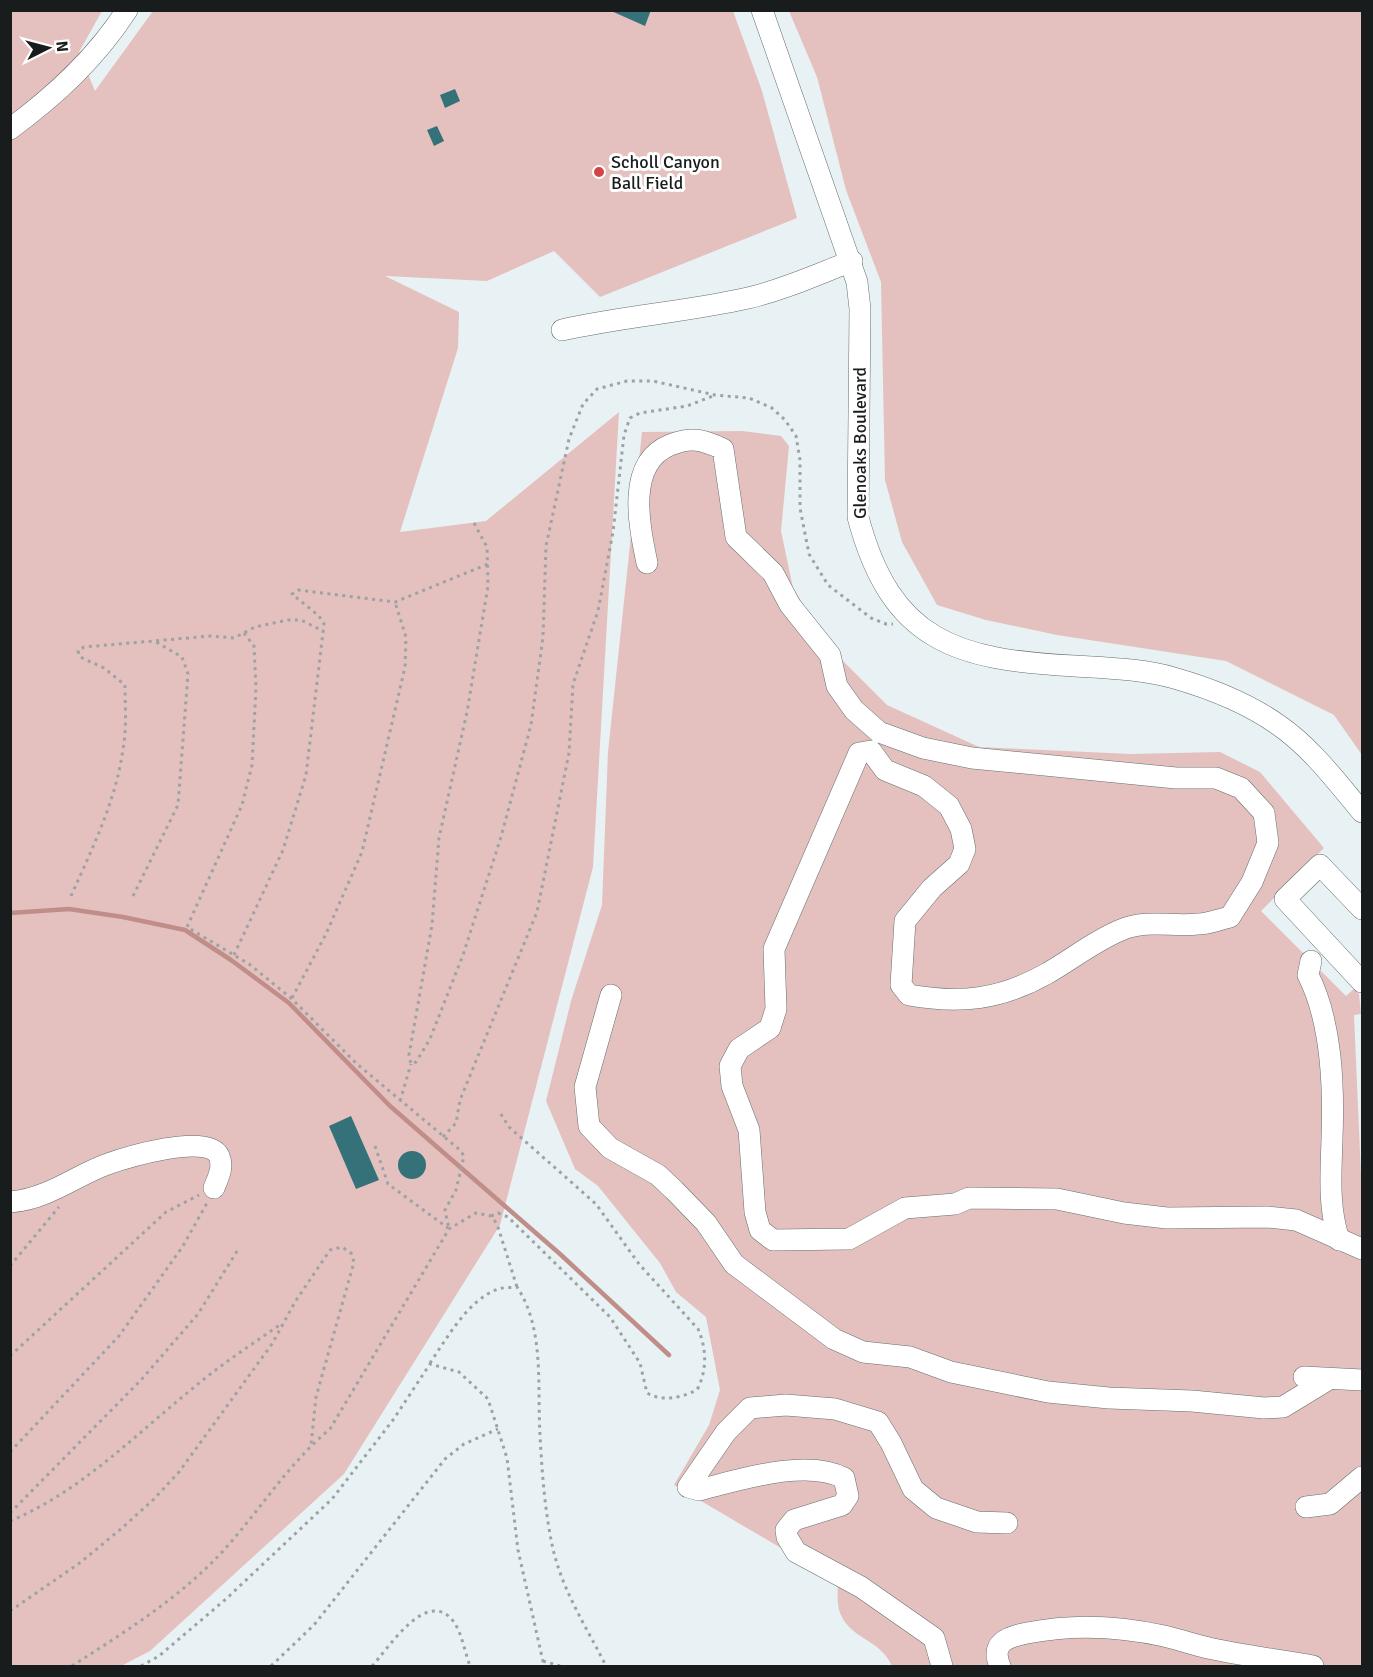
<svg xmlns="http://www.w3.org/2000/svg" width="1373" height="1677" viewBox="0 0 1373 1677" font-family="Signika,sans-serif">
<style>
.green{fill:#e4c1be}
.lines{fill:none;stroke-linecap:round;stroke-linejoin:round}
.stream{stroke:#c08d89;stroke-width:4.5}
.building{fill:#357178}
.minor-casing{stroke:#656e6e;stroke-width:22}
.path{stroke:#9da3a5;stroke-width:3;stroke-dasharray:3 4.5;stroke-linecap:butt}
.minor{stroke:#fff;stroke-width:21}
.poi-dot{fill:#d44447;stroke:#fff;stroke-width:2}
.labels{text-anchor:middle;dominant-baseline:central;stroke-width:6;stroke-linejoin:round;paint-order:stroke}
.poi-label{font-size:18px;fill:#191c1c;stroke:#fff;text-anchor:start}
.street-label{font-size:18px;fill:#191c1c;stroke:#fff}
</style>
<rect width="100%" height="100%" fill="#e8f1f3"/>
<!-- green -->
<g class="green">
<path d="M 11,11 L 102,11 L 79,52 L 95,91 L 153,11 L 733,11 L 762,91 L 797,218 L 600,297 L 554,251 L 487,281 L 385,276 L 459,312 L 458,348 L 400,532 L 486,521 L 619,412 L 593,867 L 500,1225 L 344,1474 L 150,1651 L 121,1666 L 11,1666 Z"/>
<path d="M 789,11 L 1362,11 L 1362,755 L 1334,715 L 1226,661 L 1057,635 L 986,620 L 937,605 L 902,542 L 885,480 L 881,282 L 846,190 L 817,77 Z"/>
<path d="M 742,431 L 781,436 L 789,446 L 781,531 L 793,588 L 831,649 L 887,705 L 979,747 L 1131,754 L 1220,752 L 1260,772 L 1324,848 L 1261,911 L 1346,996 L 1355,988 L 1359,994 L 1361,1014 L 1354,1015 L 1362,1198 L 1362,1666 L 892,1666 C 879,1638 852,1640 841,1615 C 836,1605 838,1588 838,1577 L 786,1551 L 674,1485 L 709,1425 L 720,1390 L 706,1317 L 676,1292 L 660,1263 L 598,1186 L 575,1169 L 546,1101 L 571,1001 L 602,905 L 608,752 L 642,432 Z"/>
</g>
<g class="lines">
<!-- stream -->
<path class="stream" d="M 10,913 L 69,909 L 123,917 L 185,930 L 231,960 L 289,1003 L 390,1106 L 560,1254 L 669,1355"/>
</g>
<!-- building -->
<g class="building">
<path d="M 609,10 L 651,10 L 645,26 Z"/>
<path d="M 455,89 L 460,101 L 445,108 L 440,95 Z"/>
<path d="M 437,126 L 444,141 L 434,146 L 427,130 Z"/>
<path d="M 351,1116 L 379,1180 L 356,1189 L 329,1126 Z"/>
<circle cx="412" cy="1165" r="14"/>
</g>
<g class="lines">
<!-- minor casing -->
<g class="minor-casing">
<g id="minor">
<path d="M 762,10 L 857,282 L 860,309 L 858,517 C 891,642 957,660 1075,666 C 1107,668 1143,669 1174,678 C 1209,688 1247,703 1277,724 C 1311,747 1336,781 1362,812"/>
<path d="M 10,129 C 56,95 96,58 127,10"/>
<path d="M 562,330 C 624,316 686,312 748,298 C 783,290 818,274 852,261"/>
<path d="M 647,563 C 639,525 626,463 670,445 C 692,436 703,440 723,449 L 736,537 L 773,573 L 790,605 L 830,655 L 837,686 L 854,710 L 879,732 L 923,748 L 972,758 L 1176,778 L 1216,778 L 1241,788 L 1264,813 L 1268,843 L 1252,882 L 1230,917 C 1220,919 1209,924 1198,924 C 1172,927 1147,919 1121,930 C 1094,941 1071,960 1046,974 C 1000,1000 960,1004 909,995 L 901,985 L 905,921 L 932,888 L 959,864 L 965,849 L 961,829 L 949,806 L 924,786 L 885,770 L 871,751 L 859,753 L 774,949 L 776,1009 L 770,1028 L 739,1049 L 730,1066 L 732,1086 L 749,1130 L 755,1212 L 760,1230 L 773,1240 L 849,1239 L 905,1208 L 955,1204 L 969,1198 L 1057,1199 L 1124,1213 L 1167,1218 L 1267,1217 L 1296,1220 L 1362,1249"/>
<path d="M 1362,909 L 1320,865 L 1285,899 L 1362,982"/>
<path d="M 1311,961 L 1308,975 C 1332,1022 1334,1086 1332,1139 C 1331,1174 1328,1206 1339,1240"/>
<path d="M 611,995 L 585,1087 L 589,1126 L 610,1148 L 658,1175 L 674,1190 L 706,1223 L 734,1264 L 834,1339 L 863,1352 L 910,1357 L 951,1372 L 1048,1392 L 1109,1398 L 1192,1401 L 1264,1408 L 1283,1407 L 1329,1379"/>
<path d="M 10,1202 C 24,1201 34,1198 46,1193 C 66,1185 84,1173 105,1165 C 124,1158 208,1132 219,1156 C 224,1167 218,1178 214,1188"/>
<path d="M 1304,1377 L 1362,1380"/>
<path d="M 1306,1507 L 1330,1504 L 1362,1477"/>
<path d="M 942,1666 L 934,1638 L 861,1587 L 796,1552 L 787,1537 L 786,1530 L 794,1520 L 842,1505 L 848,1496 L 844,1478 C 806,1458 739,1480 699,1490 L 688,1487 L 726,1432 L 750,1408 L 786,1405 L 835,1409 L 878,1422 L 891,1443 L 913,1489 L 936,1508 L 977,1522 L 1007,1523"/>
<path d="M 1000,1666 C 990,1643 1007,1637 1027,1633 C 1072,1624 1119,1626 1164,1636 C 1181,1640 1197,1646 1213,1649 C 1246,1656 1280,1660 1313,1666"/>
</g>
</g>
<!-- path -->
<g class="path">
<path d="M 474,523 L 487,547 L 488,586 L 467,712 L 439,838 L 432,925 L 409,1055 L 411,1064 L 416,1062 L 430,1039 L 463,955 L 501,837 L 531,725 L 543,637 L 546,546 L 569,439 L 583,404 L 597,389 L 627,381 L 653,381 L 715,395 L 749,398 L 772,408 L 785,420 L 796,436 L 800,460 L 800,508 L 809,554 L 828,585 L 871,618 L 886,624 L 893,624"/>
<path d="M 244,633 L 254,646 L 256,688 L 252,765 L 242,805 L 187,927 L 249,964 L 291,998 L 357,1064 L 460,1150 L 464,1156 L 456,1190 L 445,1210 L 449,1229"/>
<path d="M 71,896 C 92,849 116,801 123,749 C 127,728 125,706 125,685 L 104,668 L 80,657 L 78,651 L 84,647 L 211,636 L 234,638 L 255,627 L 288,620 L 301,620 L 323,631"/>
<path d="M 133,896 L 178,805 L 188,674 L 182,657 L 156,642"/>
<path d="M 234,955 L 283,850 L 306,775 L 324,624 L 319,616 L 292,594 L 298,590 L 395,602 L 488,564"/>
<path d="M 292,998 L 326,934 L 362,852 L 405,667 L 406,637 L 395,602"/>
<path d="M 400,1101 L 411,1064"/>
<path d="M 443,1137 L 456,1123 L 460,1100 L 537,912 L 569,753 L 573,684 L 598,611 L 613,532 L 624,435 L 630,418 L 640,413 L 687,406 L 713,396"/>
<path d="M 375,1146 L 388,1184 L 448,1228"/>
<path d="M 491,1216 L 498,1213 L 508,1217 L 610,1317 L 640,1363 L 647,1393 C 663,1402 680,1398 697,1390 C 707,1371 707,1349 698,1329 L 639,1264 L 596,1204 L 509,1127 L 499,1111"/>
<path d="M 10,1266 L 59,1207"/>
<path d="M 10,1356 L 166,1212 L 199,1195"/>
<path d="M 430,1363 C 447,1338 468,1300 498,1289 C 504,1287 512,1288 517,1287 C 545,1329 537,1387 540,1435 C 542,1473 545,1513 553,1549 C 563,1592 587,1628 606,1666"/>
<path d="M 10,1452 L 119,1336 L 183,1246 L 207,1203"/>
<path d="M 10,1513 L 141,1380 L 198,1314 L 239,1248"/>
<path d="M 10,1521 C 80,1492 134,1436 192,1389 C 220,1365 251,1345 281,1324"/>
<path d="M 10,1611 L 81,1562 L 122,1528 L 152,1501 L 179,1472 L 272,1344 L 295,1302 L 330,1250 L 342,1247 L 351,1253 L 354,1262 L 316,1397 L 311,1445"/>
<path d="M 543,1661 L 560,1666"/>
<path d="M 72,1666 C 126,1631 180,1598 224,1550 C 260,1510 288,1464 330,1429 L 449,1229 L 476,1213 L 491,1216 L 497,1224 L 517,1287"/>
<path d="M 141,1666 L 159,1656 L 226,1599 L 332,1499 L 393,1420 L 430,1364 L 459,1372 L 488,1399 L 507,1458 L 518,1550 L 544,1666"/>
<path d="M 271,1666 L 314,1625 L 445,1459 L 464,1444 L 498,1429"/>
<path d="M 372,1666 C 389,1648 427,1586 454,1622 C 462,1634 465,1653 470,1666"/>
</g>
<!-- minor -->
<use href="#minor" class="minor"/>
</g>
<!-- markers -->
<circle class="poi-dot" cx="599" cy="172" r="6"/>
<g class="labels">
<!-- poi labels -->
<g class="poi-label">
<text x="611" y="162">Scholl Canyon<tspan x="611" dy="21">Ball Field</tspan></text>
</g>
<!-- street labels -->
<g class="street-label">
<text transform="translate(860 443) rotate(-90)">Glenoaks Boulevard</text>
</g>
</g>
<!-- border -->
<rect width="1373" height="1677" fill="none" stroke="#191c1c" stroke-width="24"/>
<!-- north arrow -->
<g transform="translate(48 48) rotate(84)" stroke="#ffffff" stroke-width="4.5" paint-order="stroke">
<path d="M0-4.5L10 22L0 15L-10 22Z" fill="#191c1c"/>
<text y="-9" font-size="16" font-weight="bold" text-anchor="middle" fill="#191c1c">N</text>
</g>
</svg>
